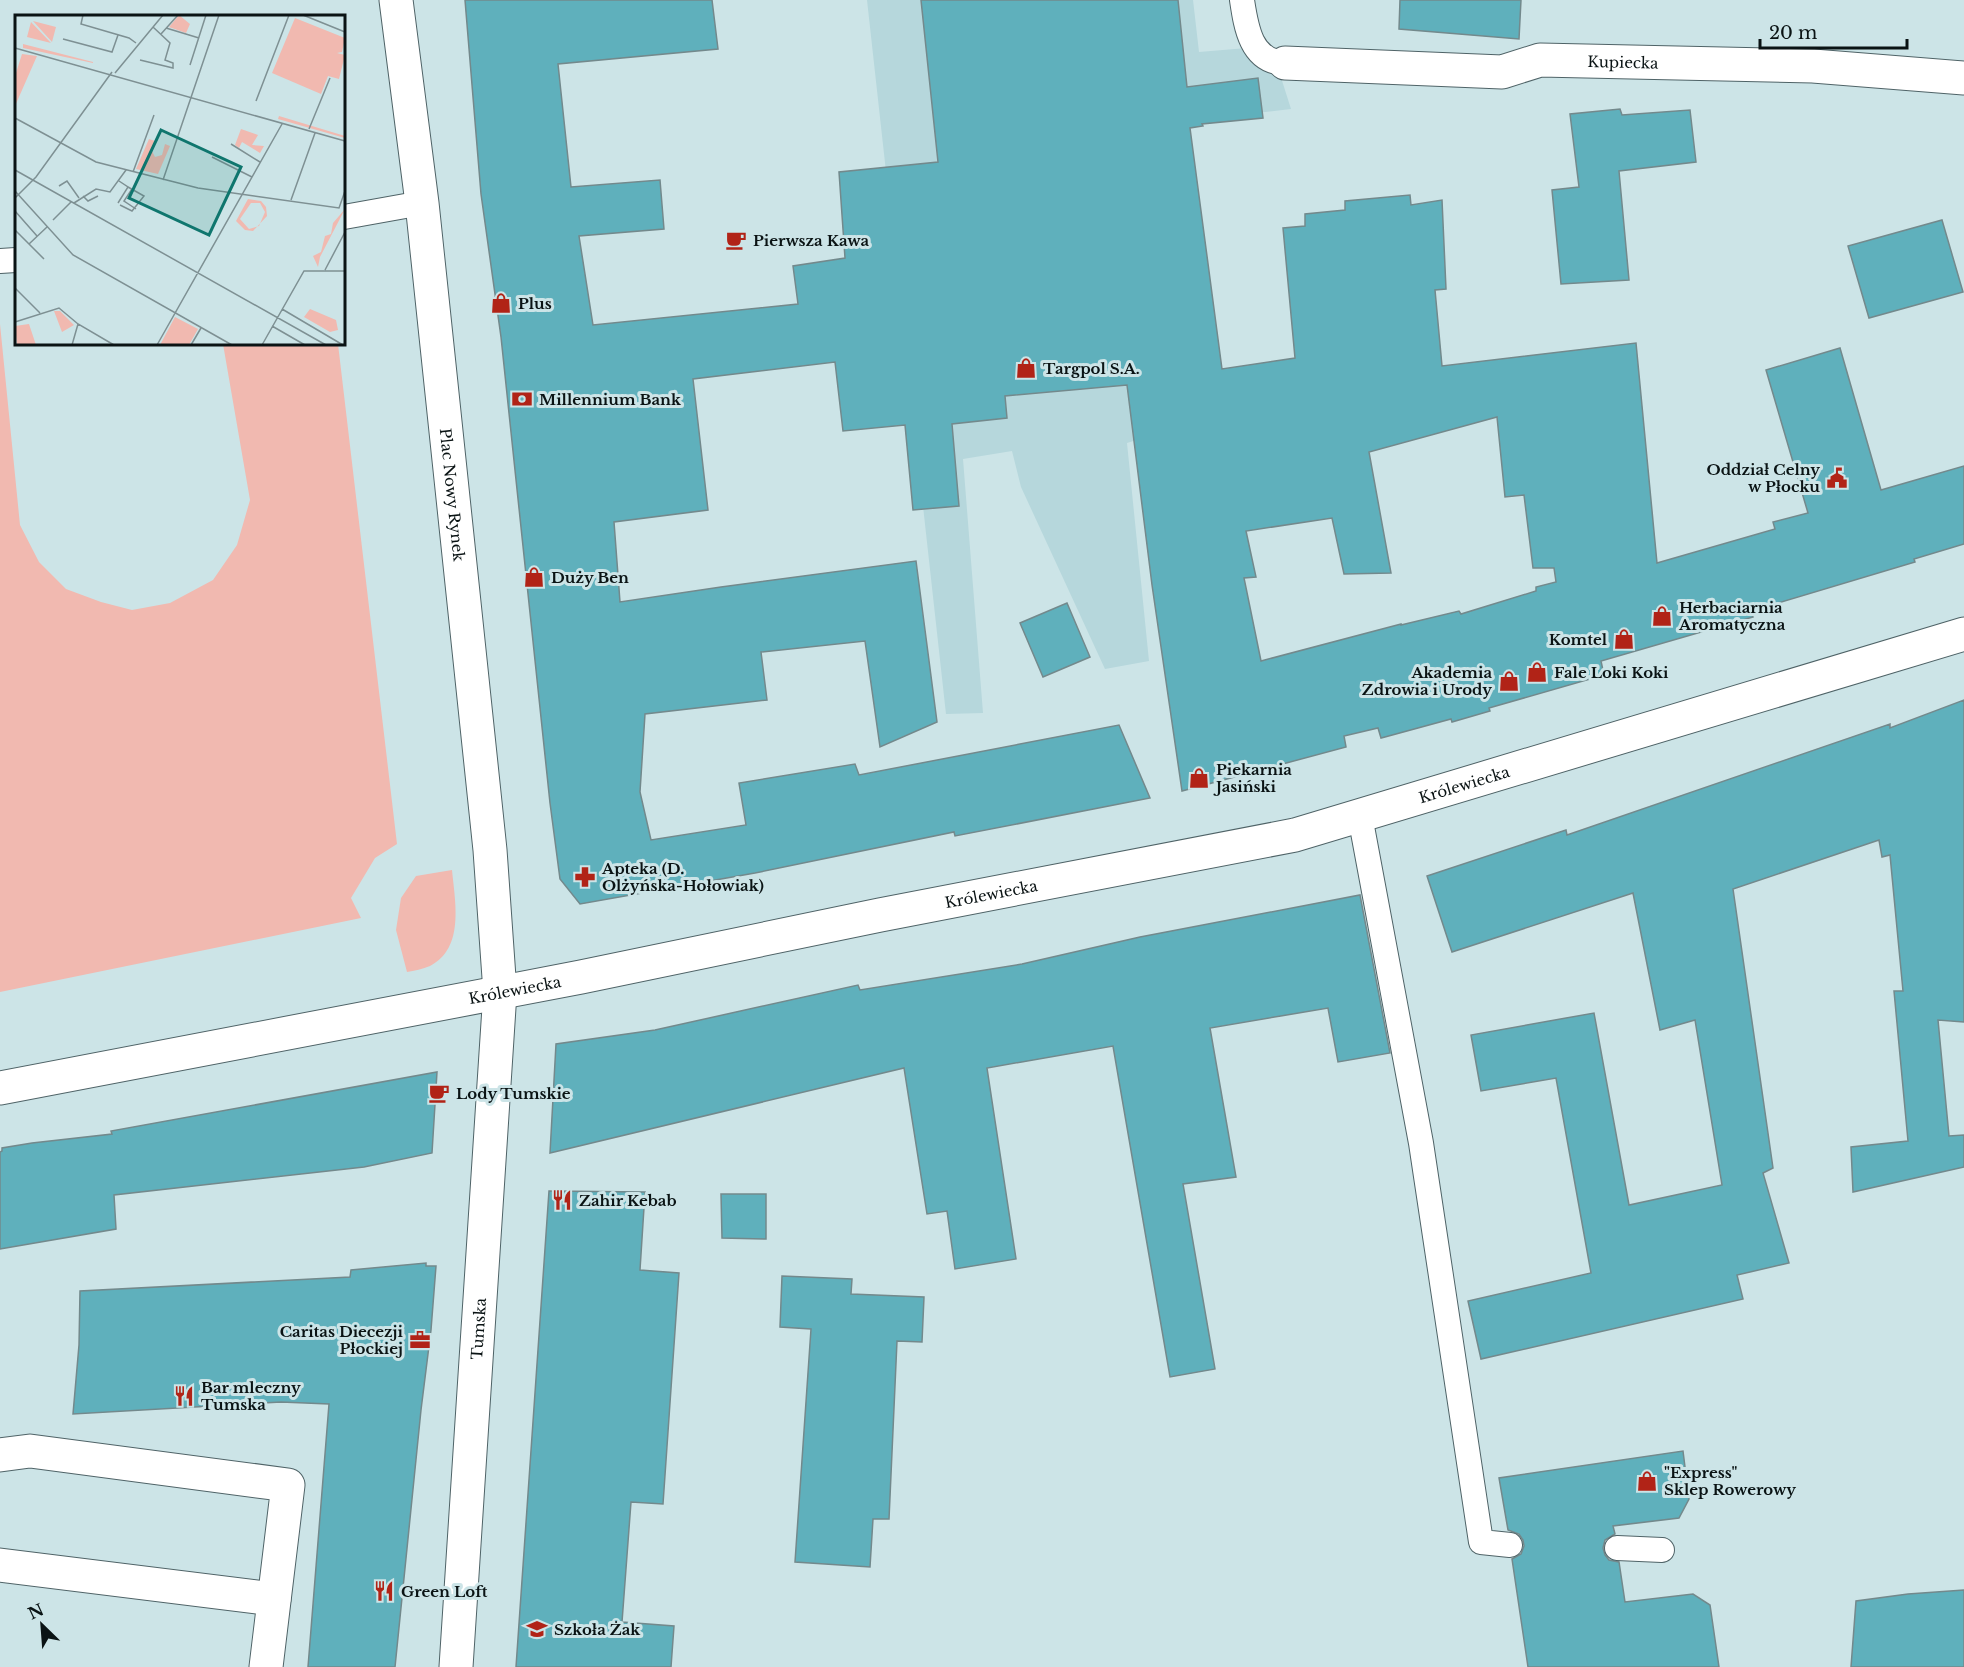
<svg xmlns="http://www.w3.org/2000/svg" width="1964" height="1667" viewBox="0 0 1964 1667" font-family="'Libre Baskerville',serif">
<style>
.built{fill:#b6d7dc}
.green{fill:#f1b9b0}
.building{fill:#5fb0bc;stroke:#73898c;stroke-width:1.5;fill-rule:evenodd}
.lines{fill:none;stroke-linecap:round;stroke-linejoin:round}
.service-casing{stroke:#4f6367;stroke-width:26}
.pedestrian-casing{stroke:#4f6367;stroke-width:35}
.minor-casing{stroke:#4f6367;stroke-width:35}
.service{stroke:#fff;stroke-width:24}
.pedestrian{stroke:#fff;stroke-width:33}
.minor{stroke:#fff;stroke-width:33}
.labels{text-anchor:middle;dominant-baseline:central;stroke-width:6;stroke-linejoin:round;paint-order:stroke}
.street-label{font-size:15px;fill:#0a1314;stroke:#cce4e7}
.poi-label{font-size:15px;font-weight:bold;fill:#0a1314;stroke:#cce4e7;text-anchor:start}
.inset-road{fill:none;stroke:#7e9093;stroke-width:1.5}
.view{fill:#0f766e;fill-opacity:0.15;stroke:#0f766e;stroke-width:3}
.inset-edge{fill:none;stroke:#0a1314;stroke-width:3}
</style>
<rect width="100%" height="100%" fill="#cce4e7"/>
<!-- built -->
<path class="built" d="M 867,0 L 1193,0 L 1199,52 L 1271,46 L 1291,109 L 1144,126 L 1152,435 L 1127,443 L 1149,661 L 1105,669 L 1021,487 L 1012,451 L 963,459 L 983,713 L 946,714 Z"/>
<!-- green -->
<g class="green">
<path d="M 0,324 L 20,525 L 39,562 L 66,589 L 101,602 L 132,610 L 170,603 L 213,580 L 237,545 L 250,500 L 223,344 L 338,344 L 397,844 L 375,858 L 351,898 L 361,918 L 0,992 Z"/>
<path d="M 452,870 C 455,902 465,948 430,966 C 423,969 414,971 407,972 L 396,930 L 401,898 L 416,876 Z"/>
</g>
<!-- building -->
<g class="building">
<path d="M 465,0 L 712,0 L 718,49 L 558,64 L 571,187 L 660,180 L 664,229 L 579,236 L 593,325 L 798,304 L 793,266 L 845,258 L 839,172 L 938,162 L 921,0 L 1178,0 L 1187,87 L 1258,78 L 1263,118 L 1202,124 L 1203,126 L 1190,128 L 1222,369 L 1295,358 L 1283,228 L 1305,226 L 1305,214 L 1345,210 L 1345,201 L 1410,195 L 1411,205 L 1442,200 L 1446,289 L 1435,290 L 1442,366 L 1636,343 L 1657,563 L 1775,529 L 1773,522 L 1808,513 L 1766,370 L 1840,348 L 1881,490 L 1964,466 L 1964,544 L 1914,559 L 1915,562 L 1751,611 L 1753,617 L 1601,661 L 1604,675 L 1489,708 L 1490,711 L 1452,722 L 1451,719 L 1385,737 L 1381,738 L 1378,728 L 1344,736 L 1346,747 L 1182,791 L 1152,585 L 1127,385 L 1005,396 L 1007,418 L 952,424 L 959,506 L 913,510 L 905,425 L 843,431 L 835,362 L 693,379 L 708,510 L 614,522 L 620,602 L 721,587 L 916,561 L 937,722 L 880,747 L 865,641 L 761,652 L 767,700 L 645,714 L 640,792 L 651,840 L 746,825 L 739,783 L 855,764 L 859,775 L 1119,725 L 1150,798 L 955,836 L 954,832 L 755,873 L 580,904 L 560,879 L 550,803 L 501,337 L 481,194 ZM 1497,417 L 1505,497 L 1524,495 L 1533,568 L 1554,568 L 1556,582 L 1536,587 L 1536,591 L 1461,614 L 1459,611 L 1401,625 L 1401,624 L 1261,661 L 1244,578 L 1256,577 L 1246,531 L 1332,518 L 1344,574 L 1391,573 L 1369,452 Z"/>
<path d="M 1400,0 L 1521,0 L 1519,39 L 1399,29 Z"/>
<path d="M 1620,109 L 1622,115 L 1690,110 L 1696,162 L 1619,171 L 1629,280 L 1561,284 L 1552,190 L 1579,187 L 1570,114 Z"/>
<path d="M 1942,220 L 1963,292 L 1869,318 L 1848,246 Z"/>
<path d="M 1067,603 L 1090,657 L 1043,677 L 1020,623 Z"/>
<path d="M 1964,700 L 1964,1022 L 1938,1020 L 1949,1136 L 1964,1135 L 1964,1167 L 1853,1192 L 1851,1147 L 1908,1141 L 1894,991 L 1903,991 L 1890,855 L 1882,857 L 1879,840 L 1733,889 L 1773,1168 L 1763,1173 L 1789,1263 L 1737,1275 L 1743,1299 L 1481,1359 L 1468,1301 L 1591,1273 L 1556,1078 L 1481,1091 L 1471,1035 L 1594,1013 L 1629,1205 L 1722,1185 L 1695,1020 L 1660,1030 L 1633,893 L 1452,952 L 1427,876 L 1566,830 L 1567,835 L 1890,724 L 1890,728 Z"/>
<path d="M 1360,895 L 1390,1053 L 1338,1062 L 1328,1008 L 1210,1028 L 1236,1177 L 1183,1184 L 1215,1369 L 1170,1377 L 1113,1046 L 987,1068 L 1016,1259 L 955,1269 L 947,1211 L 927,1214 L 904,1068 L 550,1153 L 556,1044 L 655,1030 L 858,985 L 860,990 L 1022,964 L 1140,937 Z"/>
<path d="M 437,1072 L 432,1153 L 364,1167 L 114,1195 L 116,1229 L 0,1249 L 0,1152 L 2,1151 L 2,1148 L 32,1143 L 112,1134 L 111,1131 Z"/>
<path d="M 549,1191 L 645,1192 L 640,1270 L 679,1273 L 663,1504 L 631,1502 L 622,1622 L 674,1626 L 671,1667 L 516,1667 Z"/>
<path d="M 721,1194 L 766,1194 L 766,1239 L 722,1238 Z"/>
<path d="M 426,1263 L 426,1266 L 436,1266 L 431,1330 L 421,1410 L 395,1667 L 308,1667 L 329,1404 L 281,1402 L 73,1414 L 79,1345 L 80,1291 L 350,1277 L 351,1270 Z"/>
<path d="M 782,1276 L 852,1279 L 851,1294 L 924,1297 L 922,1342 L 897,1341 L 889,1519 L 873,1519 L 870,1567 L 795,1562 L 811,1329 L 780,1327 Z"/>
<path d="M 1683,1451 L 1689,1499 L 1679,1518 L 1613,1526 L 1615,1534 L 1605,1540 L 1603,1548 L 1605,1555 L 1609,1560 L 1619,1562 L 1625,1602 L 1693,1594 L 1710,1605 L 1719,1667 L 1528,1667 L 1512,1559 L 1521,1554 L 1524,1546 L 1523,1540 L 1519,1534 L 1508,1530 L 1499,1478 Z"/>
<path d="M 1964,1590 L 1964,1667 L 1851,1667 L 1856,1601 L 1908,1594 Z"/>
</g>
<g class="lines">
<!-- service casing -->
<g class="service-casing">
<g id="service">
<path d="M 1242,0 C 1246,27 1251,62 1285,63"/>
<path d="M 344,217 L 422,203"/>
<path d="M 0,261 L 16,260"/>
<path d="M 1360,816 L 1421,1143 L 1481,1542 L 1510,1545"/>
<path d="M 1617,1548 L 1662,1550"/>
</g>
</g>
<!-- pedestrian casing -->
<g class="pedestrian-casing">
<g id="pedestrian">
<path id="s1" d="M 456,1667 L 500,992"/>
</g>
</g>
<!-- minor casing -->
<g class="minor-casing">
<g id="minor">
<path id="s2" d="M 396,0 L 422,203 L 490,850 L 500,992"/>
<path id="s3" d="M 1285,63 L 1502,72 L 1540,60 L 1813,66 L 1964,78"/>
<path id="s4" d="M 0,1088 L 581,977 L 880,915 L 1295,835 L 1964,634"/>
<path d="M 0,1455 L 30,1451 L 288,1485 L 266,1667"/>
<path d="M 0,1565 L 274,1599"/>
</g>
</g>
<!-- service -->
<use href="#service" class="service"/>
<!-- pedestrian -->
<use href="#pedestrian" class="pedestrian"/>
<!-- minor -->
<use href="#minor" class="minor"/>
</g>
<!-- icons -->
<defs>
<g id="cafe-bare" transform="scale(1.62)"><path d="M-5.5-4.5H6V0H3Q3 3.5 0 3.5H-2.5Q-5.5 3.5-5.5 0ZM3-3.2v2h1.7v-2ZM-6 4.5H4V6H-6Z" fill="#b12317" stroke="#cce4e7" stroke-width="2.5" paint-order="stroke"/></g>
<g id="shop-bare" transform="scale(1.62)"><path d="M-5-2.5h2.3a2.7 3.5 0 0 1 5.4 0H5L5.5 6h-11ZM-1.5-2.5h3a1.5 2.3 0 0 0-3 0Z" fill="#b12317" stroke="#cce4e7" stroke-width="2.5" paint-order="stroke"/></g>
<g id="bank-bare" transform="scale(1.62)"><path d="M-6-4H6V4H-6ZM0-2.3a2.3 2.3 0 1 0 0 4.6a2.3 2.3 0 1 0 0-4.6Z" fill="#b12317" stroke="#cce4e7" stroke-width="2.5" paint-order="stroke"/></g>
<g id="civic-bare" transform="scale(1.62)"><path d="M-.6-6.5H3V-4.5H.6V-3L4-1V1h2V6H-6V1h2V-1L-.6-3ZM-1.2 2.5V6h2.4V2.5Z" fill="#b12317" stroke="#cce4e7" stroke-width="2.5" paint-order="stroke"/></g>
<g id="pharmacy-bare" transform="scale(1.62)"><path d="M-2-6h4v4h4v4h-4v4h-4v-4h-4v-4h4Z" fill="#b12317" stroke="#cce4e7" stroke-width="2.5" paint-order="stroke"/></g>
<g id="restaurant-bare" transform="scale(1.62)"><path d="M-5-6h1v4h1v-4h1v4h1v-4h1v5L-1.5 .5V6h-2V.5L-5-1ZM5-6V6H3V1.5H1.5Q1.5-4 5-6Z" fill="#b12317" stroke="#cce4e7" stroke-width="2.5" paint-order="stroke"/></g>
<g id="office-bare" transform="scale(1.62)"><path d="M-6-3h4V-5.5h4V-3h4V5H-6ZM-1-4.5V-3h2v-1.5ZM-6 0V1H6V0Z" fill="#b12317" stroke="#cce4e7" stroke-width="2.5" paint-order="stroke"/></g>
<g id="school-bare" transform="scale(1.62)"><path d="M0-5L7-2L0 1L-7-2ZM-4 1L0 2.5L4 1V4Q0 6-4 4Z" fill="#b12317" stroke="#cce4e7" stroke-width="2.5" paint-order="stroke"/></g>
</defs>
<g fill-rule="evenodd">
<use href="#cafe-bare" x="736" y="240"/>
<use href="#shop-bare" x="501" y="303"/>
<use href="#shop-bare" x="1026" y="368"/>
<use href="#bank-bare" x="522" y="399"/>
<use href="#civic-bare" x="1837" y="478"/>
<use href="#shop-bare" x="534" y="577"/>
<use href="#shop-bare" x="1662" y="616"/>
<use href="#shop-bare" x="1624" y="639"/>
<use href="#shop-bare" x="1537" y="672"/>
<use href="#shop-bare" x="1509" y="681"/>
<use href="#shop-bare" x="1199" y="778"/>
<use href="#pharmacy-bare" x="585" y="877"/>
<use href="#cafe-bare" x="439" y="1093"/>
<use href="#restaurant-bare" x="562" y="1200"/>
<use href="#office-bare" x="420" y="1340"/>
<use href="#restaurant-bare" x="184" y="1396"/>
<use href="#shop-bare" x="1647" y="1481"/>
<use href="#restaurant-bare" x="384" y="1591"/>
<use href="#school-bare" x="537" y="1629"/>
</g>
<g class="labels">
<!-- street labels -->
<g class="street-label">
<text stroke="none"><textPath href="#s3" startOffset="340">Kupiecka</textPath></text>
<text stroke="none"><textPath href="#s2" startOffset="498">Plac Nowy Rynek</textPath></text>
<text stroke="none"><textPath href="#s4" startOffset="1496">Królewiecka</textPath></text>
<text stroke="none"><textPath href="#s4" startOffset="1010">Królewiecka</textPath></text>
<text stroke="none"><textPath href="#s4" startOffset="524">Królewiecka</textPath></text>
<text stroke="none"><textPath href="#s1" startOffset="339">Tumska</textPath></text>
</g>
<!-- poi labels -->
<g class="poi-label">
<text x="753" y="240">Pierwsza Kawa</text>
<text x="518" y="303">Plus</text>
<text x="1043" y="368">Targpol S.A.</text>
<text x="539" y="399">Millennium Bank</text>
<text x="1820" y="469" text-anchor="end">Oddział Celny<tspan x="1820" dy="17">w Płocku</tspan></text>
<text x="551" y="577">Duży Ben</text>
<text x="1679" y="607">Herbaciarnia<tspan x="1679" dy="17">Aromatyczna</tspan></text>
<text x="1607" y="639" text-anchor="end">Komtel</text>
<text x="1492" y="672" text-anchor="end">Akademia<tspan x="1492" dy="17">Zdrowia i Urody</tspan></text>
<text x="1554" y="672">Fale Loki Koki</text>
<text x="1216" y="769">Piekarnia<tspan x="1216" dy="17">Jasiński</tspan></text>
<text x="602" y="868">Apteka (D.<tspan x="602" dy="17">Olżyńska-Hołowiak)</tspan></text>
<text x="456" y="1093">Lody Tumskie</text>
<text x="579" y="1200">Zahir Kebab</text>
<text x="403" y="1331" text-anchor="end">Caritas Diecezji<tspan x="403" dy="17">Płockiej</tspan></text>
<text x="201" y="1387">Bar mleczny<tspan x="201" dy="17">Tumska</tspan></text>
<text x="1664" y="1472">"Express"<tspan x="1664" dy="17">Sklep Rowerowy</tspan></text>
<text x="401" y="1591">Green Loft</text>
<text x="554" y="1629">Szkoła Żak</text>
</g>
</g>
<!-- overview -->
<g transform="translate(15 15)">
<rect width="330" height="330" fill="#cce4e7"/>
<path d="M 164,0 L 175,9 L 171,18 L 154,12 ZM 280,3 L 330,23 L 327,37 L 322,38 L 330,40 L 324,64 L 313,61 L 306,79 L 257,58 ZM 18,6 L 41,12 L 37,27 ZM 16,7 L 36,28 L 12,22 ZM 8,29 L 78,47 L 78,48 L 8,33 ZM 7,39 L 22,41 L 0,91 L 0,61 ZM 264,101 L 330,121 L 330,123 L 263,104 ZM 226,114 L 243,120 L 237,130 L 249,131 L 245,138 L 227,127 L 224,133 L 220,130 ZM 134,124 L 140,126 L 137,136 L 140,142 L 147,140 L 150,129 L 155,131 L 143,159 L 121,154 ZM 233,184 L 246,186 L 251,192 L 252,201 L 238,216 L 230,215 L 221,206 ZM 236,188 L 245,188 L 250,197 L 244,211 L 234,214 L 225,204 ZM 330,194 L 305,242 L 303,252 L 298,241 L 306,237 L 310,221 L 316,219 L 318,208 ZM 295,294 L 321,305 L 323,315 L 315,317 L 289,302 ZM 39,296 L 45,296 L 59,310 L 47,317 ZM 160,302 L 183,314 L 174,330 L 145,330 ZM 14,309 L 21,330 L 2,330 L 0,311 Z" fill="#f1b9b0" fill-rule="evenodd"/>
<path class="inset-road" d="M 68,0 L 66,9 L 114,23 L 121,28M 288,0 L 330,17M 151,13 L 184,23M 146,19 L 163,0M 48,24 L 97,37 L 103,20M 0,33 L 330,126M 125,45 L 158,53 L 158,48 L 150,45 L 155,28 L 138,12M 175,50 L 191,0M 100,58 L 148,0M 241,86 L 274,0M 0,103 L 81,147 L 183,173 L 324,193 L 330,176M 294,114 L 315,63M 216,129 L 245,147M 197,142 L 237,162M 0,155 L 311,330M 118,157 L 139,100M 148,165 L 204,0M 44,171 L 52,166 L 64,183M 117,174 L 109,186 L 121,194M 0,176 L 58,240 L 217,330M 68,181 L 73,186 L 83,181M 0,183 L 21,162 L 97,57M 276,185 L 300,118M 59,188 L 81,174 L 95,177 L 111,155M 103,188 L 113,172 L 104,166M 105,190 L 117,196 L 129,181 L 113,172M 0,196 L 22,221M 38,205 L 56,187M 0,215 L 29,244M 14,229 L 32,212M 310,255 L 330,217M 0,273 L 25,298M 267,294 L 328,330M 0,307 L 44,293 L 63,309 L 99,330M 257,311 L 290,330M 57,330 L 63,309M 142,330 L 267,109M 176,330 L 186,313M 247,330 L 289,256 L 330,256"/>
<path class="view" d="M 146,115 L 226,152 L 194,220 L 114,183 Z"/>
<rect width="330" height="330" class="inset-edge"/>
</g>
<!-- north arrow -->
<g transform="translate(42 1625) rotate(335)" stroke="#cce4e7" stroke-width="4.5" paint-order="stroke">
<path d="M0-4.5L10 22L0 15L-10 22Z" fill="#0a1314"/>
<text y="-9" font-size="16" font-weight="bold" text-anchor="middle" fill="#0a1314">N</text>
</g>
<!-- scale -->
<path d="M1760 39v9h147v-9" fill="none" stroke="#0a1314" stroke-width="3"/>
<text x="1769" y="39" font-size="18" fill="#0a1314" stroke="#cce4e7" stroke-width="4.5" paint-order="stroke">20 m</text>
</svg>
